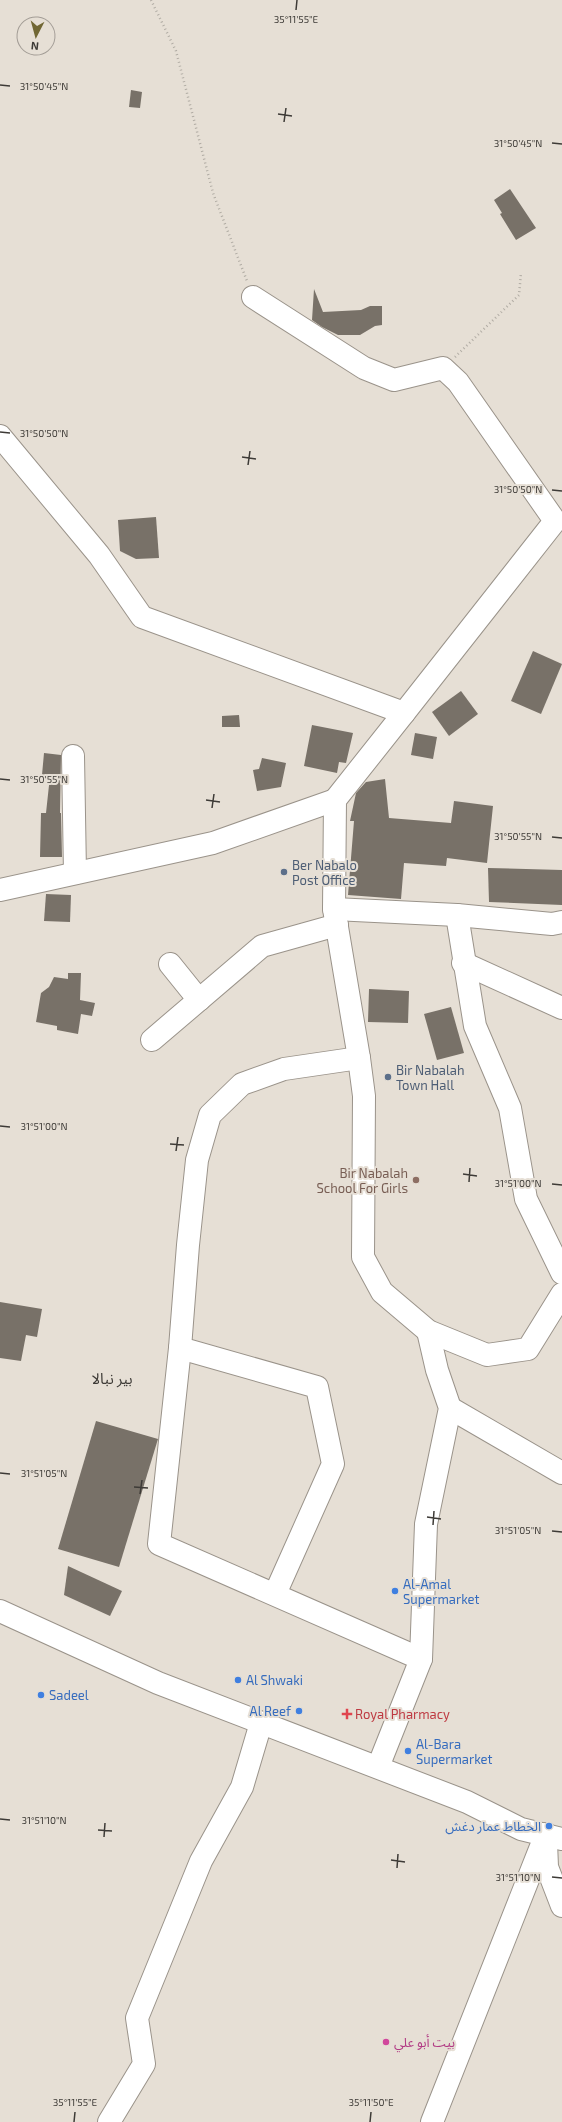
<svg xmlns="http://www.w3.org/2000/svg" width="562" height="2122" viewBox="0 0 562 2122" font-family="'Exo 2','Noto Sans Arabic',sans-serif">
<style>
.building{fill:#787168}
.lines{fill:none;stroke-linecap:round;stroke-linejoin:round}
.minor-casing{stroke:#9a938a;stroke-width:24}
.path{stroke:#b1aca4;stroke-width:2.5;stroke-dasharray:1 3;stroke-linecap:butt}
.minor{stroke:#fff;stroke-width:22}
.ticks{fill:none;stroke:#3e3b37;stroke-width:1.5}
.service-dot{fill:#5c6f8a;stroke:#e6dfd5;stroke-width:1.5}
.education-dot{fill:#8d6e63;stroke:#e6dfd5;stroke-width:1.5}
.shop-dot{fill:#3f7fe0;stroke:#e6dfd5;stroke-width:1.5}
.health-dot{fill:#e0444e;stroke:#e6dfd5;stroke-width:1.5}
.hotel-dot{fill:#d1479c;stroke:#e6dfd5;stroke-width:1.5}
.labels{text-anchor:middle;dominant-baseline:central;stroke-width:4;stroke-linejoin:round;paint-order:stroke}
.service-label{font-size:13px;fill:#4e5e75;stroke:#e6dfd5;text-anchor:start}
.education-label{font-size:13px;fill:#785e54;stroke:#e6dfd5;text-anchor:end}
.shop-label{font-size:13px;fill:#366cbe;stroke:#e6dfd5;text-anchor:start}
.health-label{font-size:13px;fill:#be3a42;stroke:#e6dfd5;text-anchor:start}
.hotel-label{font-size:13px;fill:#b23c85;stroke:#e6dfd5;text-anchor:start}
.quarter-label{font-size:15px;fill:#3e3b37;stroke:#e6dfd5}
.ticks-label{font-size:10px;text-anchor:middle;fill:#3e3b37;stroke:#e6dfd5;stroke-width:4;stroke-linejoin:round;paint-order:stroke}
</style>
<rect width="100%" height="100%" fill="#e6dfd5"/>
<!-- building -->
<g class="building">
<path d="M 131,90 L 142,92 L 140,108 L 129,107 Z"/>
<path d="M 510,189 L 536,228 L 516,240 L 500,214 L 502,213 L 494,200 Z"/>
<path d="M 314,289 L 323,312 L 361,310 L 370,306 L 382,306 L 382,325 L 375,326 L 360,335 L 338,335 L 322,327 L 312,320 Z"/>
<path d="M 156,517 L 159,558 L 136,559 L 120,551 L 118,520 Z"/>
<path d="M 533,651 L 562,664 L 541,714 L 511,701 Z"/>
<path d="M 461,691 L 478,714 L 449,736 L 432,712 Z"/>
<path d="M 239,715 L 240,727 L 222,727 L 222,716 Z"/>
<path d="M 312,725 L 353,733 L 346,763 L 339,762 L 337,773 L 304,766 Z"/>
<path d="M 415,733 L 437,737 L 433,759 L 411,755 Z"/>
<path d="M 44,753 L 61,755 L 60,813 L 61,813 L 62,857 L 40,857 L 41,813 L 46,813 L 50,776 L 42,775 Z"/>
<path d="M 262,758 L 286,763 L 281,787 L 257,791 L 253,770 L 259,769 Z"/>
<path d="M 385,779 L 389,818 L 451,823 L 454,801 L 493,806 L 487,863 L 447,858 L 446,866 L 404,863 L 401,899 L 348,895 L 354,821 L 350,821 L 356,793 L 366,782 Z"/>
<path d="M 488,868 L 562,870 L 562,905 L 489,902 Z"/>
<path d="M 46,894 L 71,895 L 70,922 L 44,921 Z"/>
<path d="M 68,973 L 81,973 L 80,1000 L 95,1003 L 92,1016 L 81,1014 L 78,1034 L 57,1030 L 57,1026 L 36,1022 L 41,993 L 49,987 L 54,977 L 68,979 Z"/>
<path d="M 369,989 L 409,991 L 408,1023 L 368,1022 Z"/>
<path d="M 451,1007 L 464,1053 L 437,1060 L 424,1014 Z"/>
<path d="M 0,1302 L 42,1309 L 37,1337 L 26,1335 L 21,1361 L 0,1358 Z"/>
<path d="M 96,1421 L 158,1439 L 119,1567 L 58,1549 Z"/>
<path d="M 68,1566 L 122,1591 L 110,1616 L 64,1595 Z"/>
</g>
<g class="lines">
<!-- minor casing -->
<g class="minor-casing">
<g id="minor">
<path d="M 0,436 L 99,555 L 142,617 L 404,713 L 555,521 L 458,382 L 443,368 L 394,380 L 364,368 L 253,297"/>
<path d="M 404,713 L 335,800 L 334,909 L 359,1058 L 364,1096 L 363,1257 L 382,1292 L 428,1331 L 487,1355 L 528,1349 L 562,1294"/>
<path d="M 73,756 L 75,873"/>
<path d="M 0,890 L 213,843 L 335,800"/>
<path d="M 334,909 L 457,915 L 552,924 L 562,922"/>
<path d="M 457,915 L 475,1026 L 510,1108 L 526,1199 L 562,1273"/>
<path d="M 463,963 L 562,1008"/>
<path d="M 170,964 L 199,1000"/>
<path d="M 152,1040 L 262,946 L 337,925"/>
<path d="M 359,1058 L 284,1069 L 242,1084 L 210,1115 L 197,1160 L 188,1245 L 180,1348 L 159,1544 L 421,1659"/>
<path d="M 180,1348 L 317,1387 L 333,1464 L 275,1594"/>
<path d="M 450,1408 L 562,1473"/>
<path d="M 0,1611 L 158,1683 L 467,1802 L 521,1829 L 562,1839"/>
<path d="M 378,1767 L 421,1659 L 426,1524 L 450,1408 L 437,1370 L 428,1331"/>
<path d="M 546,1842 L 547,1867 L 562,1906"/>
<path d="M 109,2122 L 144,2064 L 137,2018 L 201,1861 L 242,1787 L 261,1723"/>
<path d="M 432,2122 L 546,1834"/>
</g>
</g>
<!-- path -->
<g class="path">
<path d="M 151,0 L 176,51 L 213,193 L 247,281"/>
<path d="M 455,357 L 519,295 L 521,273"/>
</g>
<!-- minor -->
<use href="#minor" class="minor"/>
</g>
<!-- ticks -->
<path class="ticks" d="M 296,10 L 297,0M 0,85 L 10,86M 278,114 L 292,116M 284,122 L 286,108M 552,143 L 562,144M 0,432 L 10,433M 242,457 L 256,459M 248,465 L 250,451M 552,490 L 562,491M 0,779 L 10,780M 206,800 L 220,802M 212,808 L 214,794M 552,837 L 562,838M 0,1126 L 10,1127M 170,1144 L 184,1145M 176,1151 L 178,1137M 463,1174 L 477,1176M 469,1182 L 470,1168M 552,1184 L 562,1185M 0,1473 L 10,1474M 134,1487 L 148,1488M 140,1494 L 142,1480M 427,1517 L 441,1519M 433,1525 L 434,1511M 552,1531 L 562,1532M 0,1819 L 10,1820M 98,1830 L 112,1831M 104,1837 L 105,1823M 391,1860 L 405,1862M 397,1868 L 398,1854M 552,1877 L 562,1878M 74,2122 L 75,2112M 370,2122 L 371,2112"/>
<!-- markers -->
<g class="service-dot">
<circle cx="284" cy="872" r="4"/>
<circle cx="388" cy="1077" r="4"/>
</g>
<circle class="education-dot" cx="416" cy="1180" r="4"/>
<g class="shop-dot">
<circle cx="395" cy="1591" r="4"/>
<circle cx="238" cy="1680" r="4"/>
<circle cx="41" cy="1695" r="4"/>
<circle cx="299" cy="1711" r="4"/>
<circle cx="408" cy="1751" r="4"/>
<circle cx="549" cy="1826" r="4"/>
</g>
<path class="health-dot" d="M345 1708h4v4h4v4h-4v4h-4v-4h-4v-4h4z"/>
<circle class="hotel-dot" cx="386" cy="2042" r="4"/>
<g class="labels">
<!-- service labels -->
<g class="service-label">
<text x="292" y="865">Ber Nabalo<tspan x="292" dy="15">Post Office</tspan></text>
<text x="396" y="1070">Bir Nabalah<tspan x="396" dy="15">Town Hall</tspan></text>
</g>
<!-- education labels -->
<g class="education-label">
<text x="408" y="1173">Bir Nabalah<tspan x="408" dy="15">School For Girls</tspan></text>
</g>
<!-- shop labels -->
<g class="shop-label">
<text x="403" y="1584">Al-Amal<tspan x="403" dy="15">Supermarket</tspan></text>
<text x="246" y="1680">Al Shwaki</text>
<text x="49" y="1695">Sadeel</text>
<text x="291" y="1711" text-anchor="end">Al Reef</text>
<text x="416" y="1744">Al-Bara<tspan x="416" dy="15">Supermarket</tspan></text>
<text x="541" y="1826" text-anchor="end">الخطاط عمار دغش</text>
</g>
<!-- health labels -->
<g class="health-label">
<text x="355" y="1714">Royal Pharmacy</text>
</g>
<!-- hotel labels -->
<g class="hotel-label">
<text x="394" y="2042">بيت أبو علي</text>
</g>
<!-- quarter labels -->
<g class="quarter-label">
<text x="112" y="1378">بير نبالا</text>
</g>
</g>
<g class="ticks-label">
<text x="296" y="23">35°11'55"E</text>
<text x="44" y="90">31°50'45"N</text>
<text x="518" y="147">31°50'45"N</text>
<text x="44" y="437">31°50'50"N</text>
<text x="518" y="493">31°50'50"N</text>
<text x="44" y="783">31°50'55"N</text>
<text x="518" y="840">31°50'55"N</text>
<text x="44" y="1130">31°51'00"N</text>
<text x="518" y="1187">31°51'00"N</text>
<text x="44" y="1477">31°51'05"N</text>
<text x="518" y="1534">31°51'05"N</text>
<text x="44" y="1824">31°51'10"N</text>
<text x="518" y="1881">31°51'10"N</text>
<text x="75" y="2106">35°11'55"E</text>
<text x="371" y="2106">35°11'50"E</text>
</g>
<!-- north arrow -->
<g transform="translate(36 36) rotate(186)"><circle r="19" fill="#e6dfd5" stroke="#a39d96"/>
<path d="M0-3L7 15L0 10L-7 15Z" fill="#716734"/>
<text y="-6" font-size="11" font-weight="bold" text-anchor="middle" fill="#3e3b37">N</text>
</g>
</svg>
